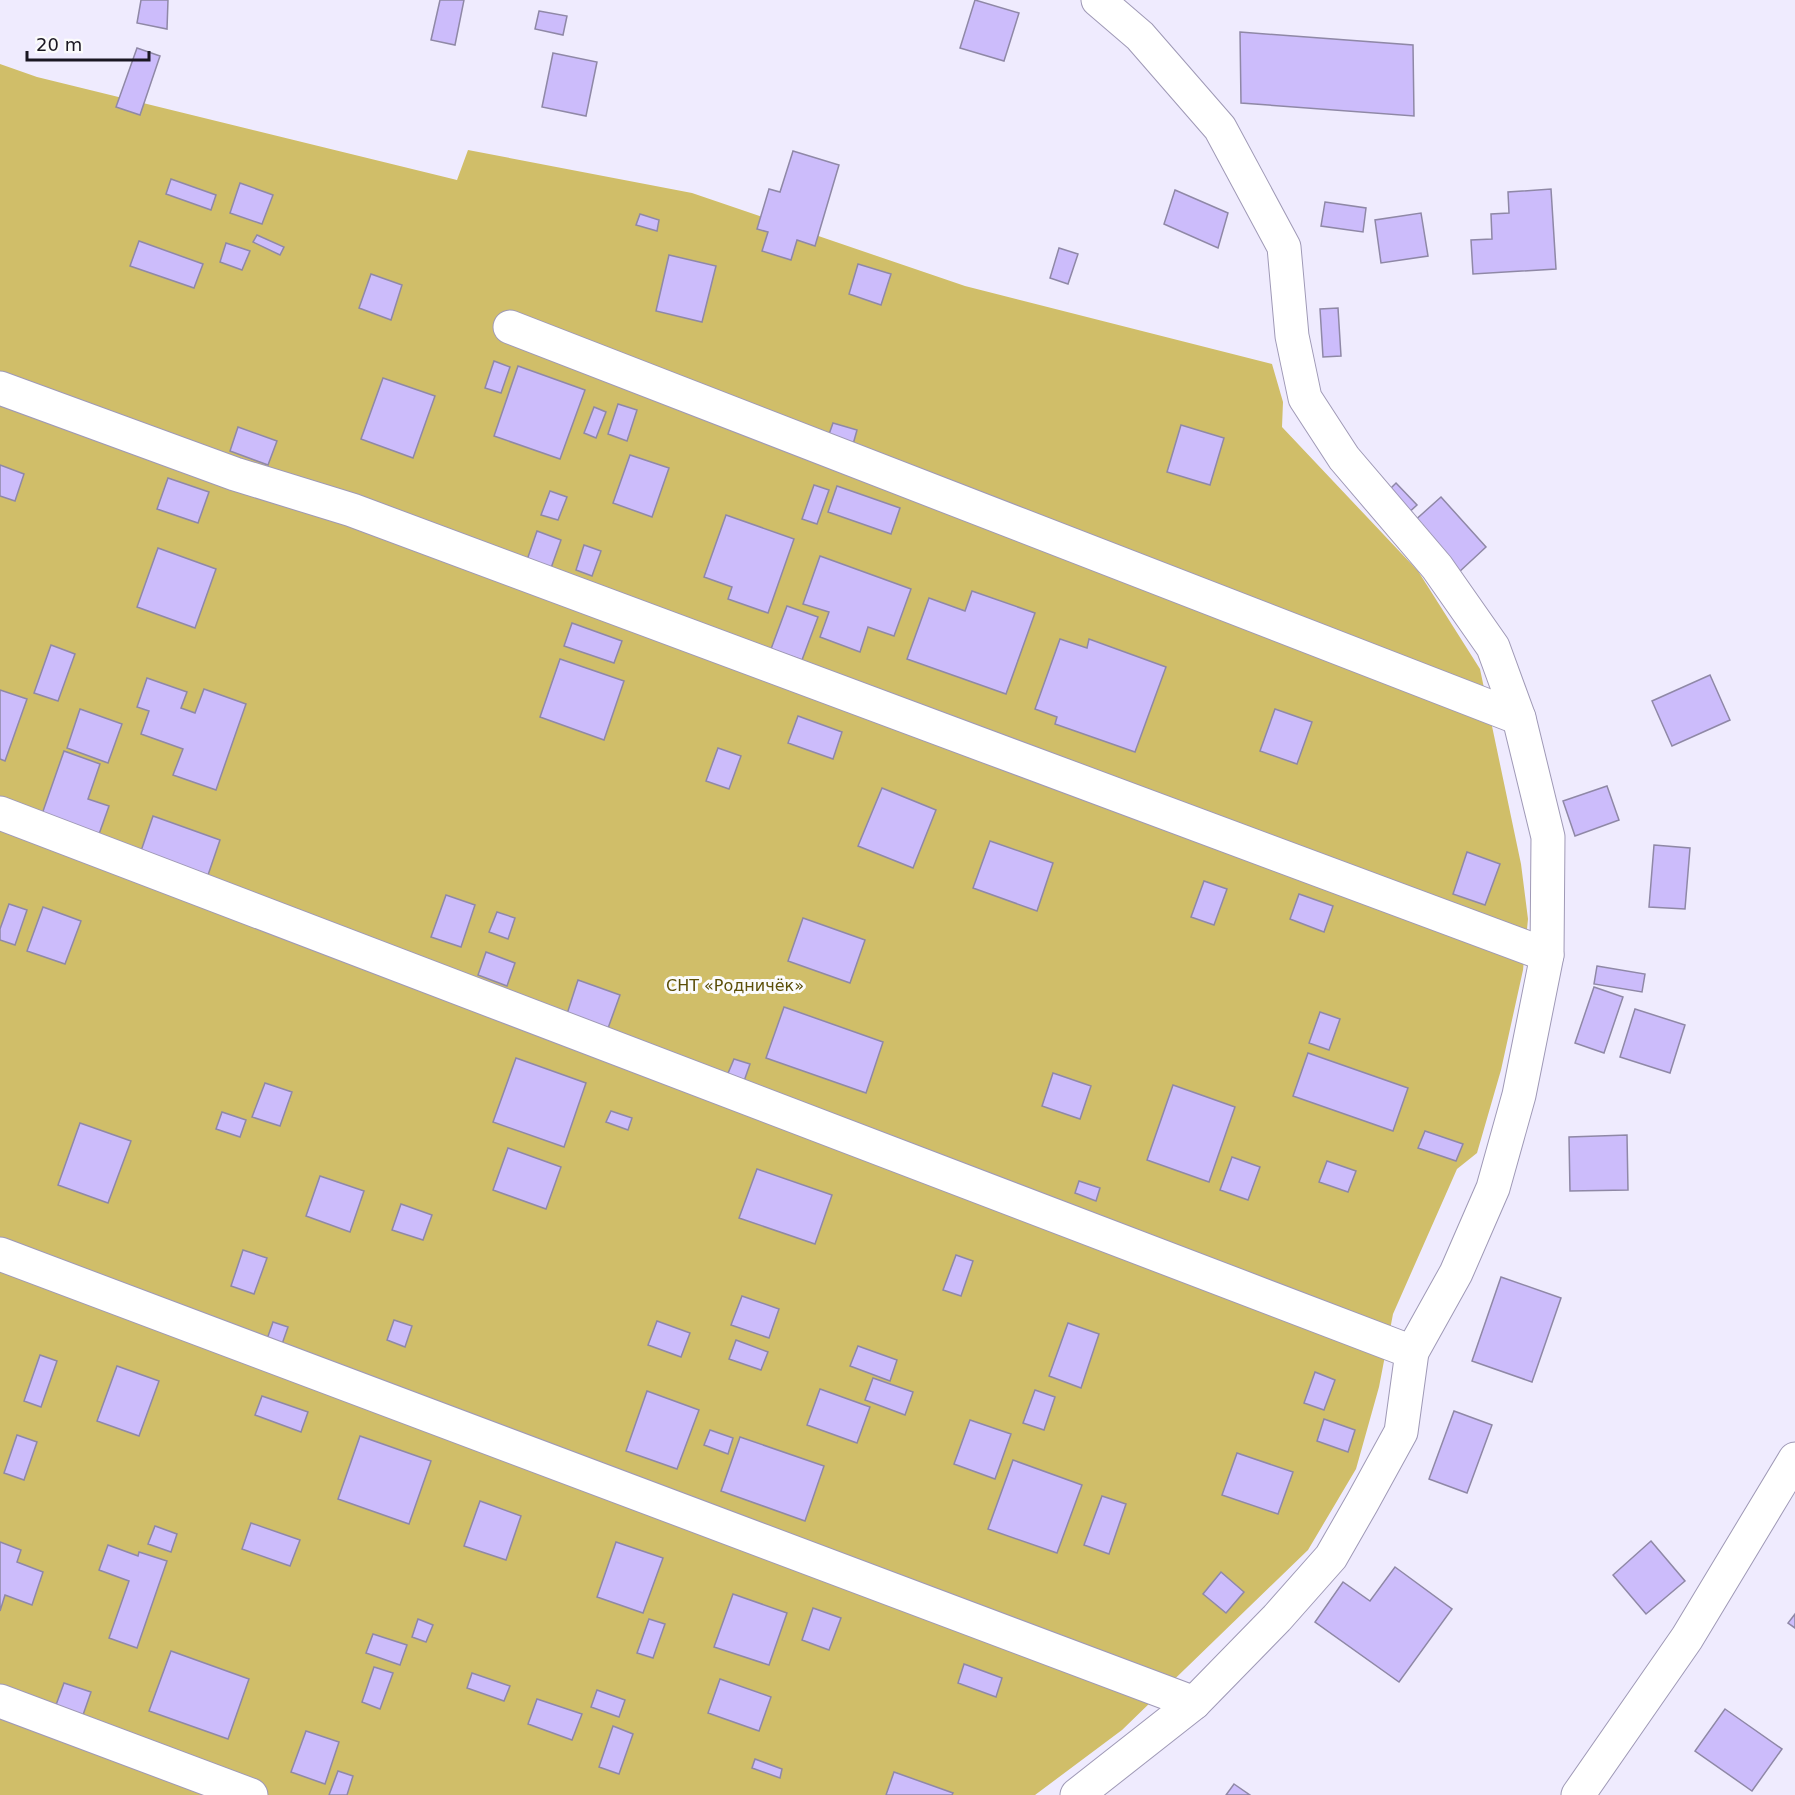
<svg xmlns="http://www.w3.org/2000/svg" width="1795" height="1795" viewBox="0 0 1795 1795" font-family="'DejaVu Sans',sans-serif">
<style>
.green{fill:#d0be69}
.building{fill:#ccbcfb;stroke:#8f88a6;stroke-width:1.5}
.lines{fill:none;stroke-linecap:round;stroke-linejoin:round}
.minor-casing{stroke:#9f99b6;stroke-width:35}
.minor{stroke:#fff;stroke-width:33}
.labels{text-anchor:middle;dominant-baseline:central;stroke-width:6;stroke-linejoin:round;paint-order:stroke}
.park-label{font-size:16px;fill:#5b4e08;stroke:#fbfbfb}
</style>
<rect width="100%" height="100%" fill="#efebfe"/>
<!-- green -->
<path class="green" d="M 0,64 L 37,77 L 457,180 L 468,150 L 692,193 L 965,286 L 1272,364 L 1283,402 L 1282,427 L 1418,571 L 1480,669 L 1521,864 L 1528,919 L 1523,970 L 1501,1070 L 1477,1153 L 1457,1169 L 1393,1314 L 1379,1387 L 1356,1469 L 1308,1550 L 1122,1730 L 1035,1795 L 0,1795 Z"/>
<!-- building -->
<g class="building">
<path d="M 141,0 L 168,0 L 167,29 L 137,23 Z"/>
<path d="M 440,0 L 464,0 L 455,45 L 431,40 Z"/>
<path d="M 975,0 L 1019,13 L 1004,61 L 960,48 Z"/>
<path d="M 539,11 L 567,16 L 563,35 L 535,29 Z"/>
<path d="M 1240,32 L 1413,45 L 1414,116 L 1241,103 Z"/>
<path d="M 137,48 L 160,56 L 140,115 L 116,107 Z"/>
<path d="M 553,53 L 597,62 L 586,116 L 542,107 Z"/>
<path d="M 793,151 L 839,165 L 815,246 L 797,240 L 791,260 L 762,251 L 768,232 L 757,229 L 769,189 L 780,192 Z"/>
<path d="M 171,179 L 216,195 L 211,210 L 166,194 Z"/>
<path d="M 240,183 L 273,195 L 262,224 L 230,213 Z"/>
<path d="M 1551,189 L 1556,269 L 1473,274 L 1471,240 L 1492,239 L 1491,214 L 1509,213 L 1508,192 Z"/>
<path d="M 1175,190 L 1228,213 L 1218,248 L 1164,224 Z"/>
<path d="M 1325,202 L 1366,208 L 1363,232 L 1321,226 Z"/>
<path d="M 1421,213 L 1428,256 L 1381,263 L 1375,220 Z"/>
<path d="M 640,214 L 659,220 L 657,231 L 636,225 Z"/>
<path d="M 257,235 L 284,247 L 280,255 L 253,242 Z"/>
<path d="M 139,241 L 203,264 L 194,288 L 130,266 Z"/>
<path d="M 226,243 L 250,251 L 242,270 L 220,262 Z"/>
<path d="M 1059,248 L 1078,254 L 1068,284 L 1050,278 Z"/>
<path d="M 669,255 L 716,266 L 702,322 L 656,311 Z"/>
<path d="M 858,264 L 891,274 L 881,305 L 849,294 Z"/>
<path d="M 371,274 L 402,285 L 391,320 L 359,308 Z"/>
<path d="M 1338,308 L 1341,356 L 1323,357 L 1320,309 Z"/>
<path d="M 494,361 L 510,367 L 501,393 L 485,388 Z"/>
<path d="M 518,366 L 585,390 L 560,459 L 494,436 Z"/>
<path d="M 383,378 L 435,396 L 413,458 L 361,439 Z"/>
<path d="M 618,404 L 637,410 L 627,441 L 608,434 Z"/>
<path d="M 594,407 L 606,412 L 596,438 L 584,433 Z"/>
<path d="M 833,423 L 857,430 L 852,448 L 827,440 Z"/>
<path d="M 1181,425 L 1224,438 L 1210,485 L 1167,472 Z"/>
<path d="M 238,427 L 277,441 L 268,465 L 230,451 Z"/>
<path d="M 630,455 L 669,468 L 652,517 L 613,503 Z"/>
<path d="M 0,465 L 24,474 L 15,501 L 0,496 Z"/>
<path d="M 168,478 L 209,492 L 198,523 L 157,509 Z"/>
<path d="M 1396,483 L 1417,505 L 1406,515 L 1386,493 Z"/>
<path d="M 814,485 L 829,490 L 817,524 L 802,519 Z"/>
<path d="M 837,486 L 900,508 L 891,534 L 828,512 Z"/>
<path d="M 550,491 L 567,497 L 558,520 L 541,515 Z"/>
<path d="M 1441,497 L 1486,547 L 1458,573 L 1412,523 Z"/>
<path d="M 726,515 L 794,539 L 768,613 L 728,599 L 732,587 L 704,577 Z"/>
<path d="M 537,531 L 561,540 L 551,568 L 527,560 Z"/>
<path d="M 584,545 L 601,551 L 592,576 L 576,570 Z"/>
<path d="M 158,548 L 216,569 L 195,628 L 137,607 Z"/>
<path d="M 820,556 L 911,589 L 894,636 L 868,627 L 860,652 L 820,637 L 829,612 L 803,604 Z"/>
<path d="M 972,591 L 1035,613 L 1006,694 L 907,659 L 929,598 L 965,611 Z"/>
<path d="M 787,606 L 818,617 L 802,660 L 771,649 Z"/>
<path d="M 572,623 L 622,641 L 614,663 L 564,646 Z"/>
<path d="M 1060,639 L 1087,648 L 1089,639 L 1166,667 L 1135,752 L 1055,724 L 1057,717 L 1035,709 Z"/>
<path d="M 51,645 L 75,654 L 58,701 L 34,693 Z"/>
<path d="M 560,659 L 624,681 L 604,740 L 540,717 Z"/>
<path d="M 1710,675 L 1730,720 L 1672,746 L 1652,701 Z"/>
<path d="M 147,678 L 187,692 L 181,708 L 195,713 L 204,689 L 246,704 L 216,790 L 173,775 L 183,749 L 141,734 L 149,711 L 137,707 Z"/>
<path d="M 0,690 L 27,699 L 5,761 L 0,759 Z"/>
<path d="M 80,709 L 122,724 L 108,763 L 67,748 Z"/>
<path d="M 1275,709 L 1312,722 L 1297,764 L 1260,751 Z"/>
<path d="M 798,716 L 842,732 L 833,759 L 788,743 Z"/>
<path d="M 718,748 L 741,756 L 729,789 L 706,781 Z"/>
<path d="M 64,751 L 100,764 L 88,799 L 109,806 L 98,837 L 41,817 Z"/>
<path d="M 1607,786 L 1619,820 L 1575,836 L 1563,801 Z"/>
<path d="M 882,788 L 936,810 L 913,868 L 858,846 Z"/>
<path d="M 153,816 L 220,840 L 208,875 L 141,851 Z"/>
<path d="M 990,841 L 1053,863 L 1037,911 L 973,888 Z"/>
<path d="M 1654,845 L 1690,848 L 1685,909 L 1649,907 Z"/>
<path d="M 1467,852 L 1500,864 L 1485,905 L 1453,894 Z"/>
<path d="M 1204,881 L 1227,889 L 1214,925 L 1191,917 Z"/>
<path d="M 1299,894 L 1333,906 L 1324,932 L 1290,919 Z"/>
<path d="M 446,895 L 475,905 L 461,947 L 431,937 Z"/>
<path d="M 9,904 L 27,910 L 15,945 L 0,940 L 0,929 Z"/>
<path d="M 43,907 L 81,921 L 65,964 L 27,951 Z"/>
<path d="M 497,912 L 515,918 L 508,939 L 489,932 Z"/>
<path d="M 803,918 L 865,940 L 850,983 L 788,961 Z"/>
<path d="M 486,952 L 515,963 L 507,986 L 478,975 Z"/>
<path d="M 1597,966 L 1645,974 L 1642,992 L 1594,984 Z"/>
<path d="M 578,980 L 620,995 L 607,1031 L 566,1017 Z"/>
<path d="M 1594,987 L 1623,997 L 1604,1053 L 1575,1043 Z"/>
<path d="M 784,1007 L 883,1042 L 866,1093 L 766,1058 Z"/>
<path d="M 1635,1009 L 1685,1025 L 1670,1073 L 1620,1057 Z"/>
<path d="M 1320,1012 L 1340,1019 L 1329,1050 L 1309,1043 Z"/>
<path d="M 1308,1053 L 1408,1088 L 1393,1131 L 1293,1096 Z"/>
<path d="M 516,1058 L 586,1083 L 564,1147 L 493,1122 Z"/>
<path d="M 734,1059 L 750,1064 L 743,1084 L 726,1078 Z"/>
<path d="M 1053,1073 L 1091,1086 L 1080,1119 L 1042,1106 Z"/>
<path d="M 265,1083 L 292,1092 L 280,1126 L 252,1117 Z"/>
<path d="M 1173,1085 L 1235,1107 L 1209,1182 L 1147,1160 Z"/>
<path d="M 611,1111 L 632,1118 L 628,1130 L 606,1122 Z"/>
<path d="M 222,1112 L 246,1120 L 240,1137 L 216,1129 Z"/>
<path d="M 80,1123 L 131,1141 L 108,1203 L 58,1185 Z"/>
<path d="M 1425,1131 L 1463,1144 L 1456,1161 L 1418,1148 Z"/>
<path d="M 1627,1135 L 1628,1190 L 1570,1191 L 1569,1137 Z"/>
<path d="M 508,1148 L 561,1167 L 546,1209 L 493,1190 Z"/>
<path d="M 1232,1157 L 1260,1167 L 1248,1200 L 1220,1190 Z"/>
<path d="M 1327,1161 L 1356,1171 L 1348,1192 L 1319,1182 Z"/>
<path d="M 757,1169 L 832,1195 L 815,1244 L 739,1218 Z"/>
<path d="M 320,1176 L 364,1191 L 350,1232 L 306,1216 Z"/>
<path d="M 1079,1181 L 1100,1188 L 1096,1201 L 1075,1193 Z"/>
<path d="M 401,1204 L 432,1215 L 423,1240 L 392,1230 Z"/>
<path d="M 243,1250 L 267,1258 L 254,1294 L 231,1286 Z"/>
<path d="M 956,1255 L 973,1261 L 961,1296 L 943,1290 Z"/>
<path d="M 1501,1277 L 1561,1298 L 1532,1382 L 1472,1361 Z"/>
<path d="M 742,1296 L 779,1309 L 769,1338 L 731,1325 Z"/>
<path d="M 394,1320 L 412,1326 L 405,1347 L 387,1340 Z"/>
<path d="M 657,1321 L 690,1333 L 681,1357 L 648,1345 Z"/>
<path d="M 273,1322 L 288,1327 L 281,1347 L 266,1342 Z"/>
<path d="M 1068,1323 L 1099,1334 L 1081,1388 L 1049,1376 Z"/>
<path d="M 736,1340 L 768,1352 L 761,1370 L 729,1359 Z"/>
<path d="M 858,1346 L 897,1360 L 890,1381 L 850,1366 Z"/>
<path d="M 40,1355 L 57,1361 L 41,1407 L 24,1401 Z"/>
<path d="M 117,1366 L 159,1381 L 139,1436 L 97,1421 Z"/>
<path d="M 1315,1372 L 1335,1380 L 1324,1410 L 1304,1403 Z"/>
<path d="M 873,1378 L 913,1392 L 905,1415 L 865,1400 Z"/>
<path d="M 820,1389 L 870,1407 L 857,1443 L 807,1425 Z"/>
<path d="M 1035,1390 L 1055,1397 L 1044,1430 L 1023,1423 Z"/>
<path d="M 647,1391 L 699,1410 L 677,1469 L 626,1451 Z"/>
<path d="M 262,1396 L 308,1412 L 301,1432 L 255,1415 Z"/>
<path d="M 1454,1411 L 1492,1425 L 1467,1493 L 1429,1479 Z"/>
<path d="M 1324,1419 L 1355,1430 L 1348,1452 L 1317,1441 Z"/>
<path d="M 970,1420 L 1011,1434 L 995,1479 L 954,1464 Z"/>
<path d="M 710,1430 L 733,1438 L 728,1454 L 704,1445 Z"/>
<path d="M 17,1435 L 37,1442 L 24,1480 L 4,1473 Z"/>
<path d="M 360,1436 L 431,1461 L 409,1524 L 338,1499 Z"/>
<path d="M 740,1437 L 824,1466 L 805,1521 L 721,1491 Z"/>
<path d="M 1237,1453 L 1293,1472 L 1278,1514 L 1222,1495 Z"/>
<path d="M 1013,1460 L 1082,1485 L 1057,1553 L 988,1529 Z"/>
<path d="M 1102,1496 L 1126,1504 L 1109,1554 L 1084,1545 Z"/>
<path d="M 480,1501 L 521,1516 L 506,1560 L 464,1546 Z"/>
<path d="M 251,1523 L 300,1540 L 290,1566 L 242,1549 Z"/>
<path d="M 155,1526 L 177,1534 L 171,1552 L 148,1544 Z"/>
<path d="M 1651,1541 L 1685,1581 L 1646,1614 L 1613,1575 Z"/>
<path d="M 0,1542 L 21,1550 L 17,1562 L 43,1572 L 32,1605 L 5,1595 L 0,1611 Z"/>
<path d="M 616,1542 L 663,1558 L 643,1613 L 597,1597 Z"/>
<path d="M 108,1545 L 138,1556 L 139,1552 L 167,1561 L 137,1648 L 109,1638 L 129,1581 L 99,1570 Z"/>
<path d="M 1395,1567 L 1452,1609 L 1399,1682 L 1315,1622 L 1343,1582 L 1370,1601 Z"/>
<path d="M 1221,1572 L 1244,1592 L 1226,1613 L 1203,1594 Z"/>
<path d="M 733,1594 L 787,1613 L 769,1665 L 714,1647 Z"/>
<path d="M 813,1608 L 841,1618 L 829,1650 L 802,1640 Z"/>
<path d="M 1795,1614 L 1795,1628 L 1788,1623 Z"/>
<path d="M 418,1619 L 433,1625 L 426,1642 L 412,1637 Z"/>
<path d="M 649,1619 L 665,1624 L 653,1658 L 637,1653 Z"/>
<path d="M 373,1634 L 407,1645 L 400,1665 L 366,1653 Z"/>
<path d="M 171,1651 L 249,1679 L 228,1739 L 149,1711 Z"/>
<path d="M 964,1664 L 1002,1678 L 996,1697 L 958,1683 Z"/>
<path d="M 374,1667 L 393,1673 L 380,1709 L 362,1702 Z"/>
<path d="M 472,1673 L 510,1686 L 504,1701 L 467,1688 Z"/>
<path d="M 720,1679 L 771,1697 L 759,1731 L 708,1713 Z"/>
<path d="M 64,1683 L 91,1692 L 83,1715 L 56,1705 Z"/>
<path d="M 597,1690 L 625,1700 L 619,1717 L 591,1707 Z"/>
<path d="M 537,1699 L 582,1714 L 572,1740 L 528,1724 Z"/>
<path d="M 1725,1709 L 1782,1749 L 1752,1791 L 1695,1751 Z"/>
<path d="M 613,1726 L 633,1734 L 619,1774 L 599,1767 Z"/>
<path d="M 306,1731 L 339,1742 L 325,1784 L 291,1772 Z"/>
<path d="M 755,1759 L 782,1769 L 780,1778 L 752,1768 Z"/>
<path d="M 338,1771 L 353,1776 L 347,1795 L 329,1795 Z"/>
<path d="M 894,1772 L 953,1793 L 952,1795 L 886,1795 Z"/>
<path d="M 1234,1784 L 1250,1795 L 1226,1795 Z"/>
</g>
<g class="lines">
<!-- minor casing -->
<g class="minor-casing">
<g id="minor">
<path d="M 510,327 L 1519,718"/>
<path d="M 0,388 L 235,474 L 352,510 L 1547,955"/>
<path d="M 0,813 L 1412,1352"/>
<path d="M 0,1254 L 1194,1703"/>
<path d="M 0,1701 L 251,1795"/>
<path d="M 1077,1795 L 1194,1703 L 1277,1618 L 1331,1557 L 1362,1503 L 1401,1432 L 1412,1352 L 1456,1273 L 1493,1188 L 1519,1095 L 1547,955 L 1548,837 L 1519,718 L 1493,647 L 1437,567 L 1344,458 L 1305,398 L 1292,336 L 1284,247 L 1220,128 L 1140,36 L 1098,0"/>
<path d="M 1578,1795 L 1687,1638 L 1795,1459"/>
</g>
</g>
<!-- minor -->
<use href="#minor" class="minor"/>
</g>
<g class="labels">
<!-- park labels -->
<g class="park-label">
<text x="735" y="985">СНТ «Родничёк»</text>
</g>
</g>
<!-- scale -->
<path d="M27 51v9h122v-9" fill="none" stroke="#1a1722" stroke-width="3"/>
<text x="36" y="51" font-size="18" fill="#1a1722" stroke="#fbfbfb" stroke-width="4.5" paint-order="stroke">20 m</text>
</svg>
